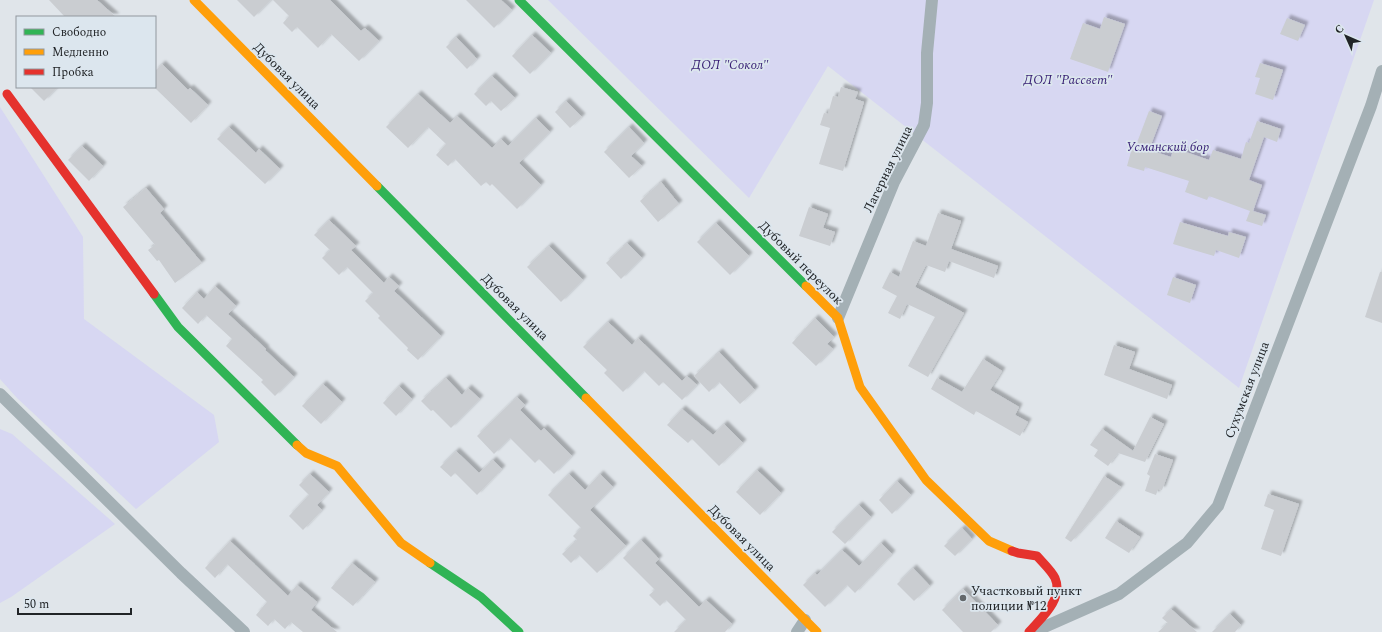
<svg xmlns="http://www.w3.org/2000/svg" width="1382" height="632" viewBox="0 0 1382 632" font-family="Spectral,serif">
<style>
.green{fill:#d7d7f2}
.building{fill:#cacdd1;filter:url(#shadow)}
.lines{fill:none;stroke-linecap:round;stroke-linejoin:round}
.street{stroke:#a4b0b5;stroke-width:12}
.fast{stroke:#30b455;stroke-width:9}
.slow{stroke:#ff9f0a;stroke-width:9}
.jam{stroke:#e5322d;stroke-width:9}
.poi-dot{fill:#64686b;stroke:#dce6ee;stroke-width:1.5}
.labels{text-anchor:middle;dominant-baseline:central;stroke-width:3.5;stroke-linejoin:round;paint-order:stroke}
.park-label{font-size:13px;font-style:italic;fill:#382175;stroke:#dce6ee}
.street-label{font-size:13px;fill:#212427;stroke:#dce6ee}
.poi-label{font-size:13px;fill:#212427;stroke:#dce6ee;text-anchor:start}
</style>
<defs>
<filter id="shadow"><feDropShadow dx="3.5" dy="-3.5" stdDeviation="1" flood-color="#0004"/></filter>
</defs>
<rect width="100%" height="100%" fill="#e0e5ea"/>
<!-- green -->
<g class="green">
<path d="M 548,0 L 1374,0 L 1239,388 L 828,66 L 749,198 Z"/>
<path d="M 0,107 L 83,237 L 84,319 L 214,415 L 219,442 L 136,509 L 17,398 L 0,379 Z"/>
<path d="M 0,429 L 12,434 L 115,524 L 11,597 L 0,603 Z"/>
</g>
<!-- building -->
<g class="building">
<path d="M 49,0 L 97,0 L 116,17 L 65,17 Z"/>
<path d="M 237,0 L 271,0 L 254,17 Z"/>
<path d="M 273,0 L 330,0 L 361,31 L 365,28 L 379,41 L 359,61 L 331,34 L 318,48 L 297,27 L 292,32 L 283,23 L 289,16 Z"/>
<path d="M 466,0 L 501,0 L 512,10 L 494,28 Z"/>
<path d="M 1104,17 L 1125,24 L 1108,72 L 1070,59 L 1083,23 L 1100,29 Z"/>
<path d="M 1287,18 L 1305,25 L 1298,41 L 1280,34 Z"/>
<path d="M 532,35 L 551,53 L 530,74 L 512,56 Z"/>
<path d="M 456,37 L 477,59 L 467,69 L 446,47 Z"/>
<path d="M 1260,63 L 1283,70 L 1273,100 L 1255,94 L 1260,78 L 1255,77 Z"/>
<path d="M 162,64 L 188,90 L 190,88 L 208,105 L 191,123 L 155,88 L 155,71 Z"/>
<path d="M 492,76 L 515,98 L 501,111 L 491,101 L 486,106 L 474,94 Z"/>
<path d="M 30,87 L 58,87 L 44,101 Z"/>
<path d="M 841,87 L 858,92 L 855,99 L 864,102 L 843,171 L 819,164 L 830,128 L 820,125 L 824,113 L 828,114 L 833,96 L 838,97 Z"/>
<path d="M 418,94 L 450,123 L 457,116 L 492,148 L 501,139 L 508,146 L 536,118 L 550,132 L 519,163 L 541,185 L 517,209 L 492,184 L 490,186 L 486,182 L 481,186 L 455,159 L 448,166 L 436,155 L 446,144 L 428,127 L 408,148 L 386,127 Z"/>
<path d="M 566,101 L 582,117 L 570,128 L 555,112 Z"/>
<path d="M 1149,111 L 1162,116 L 1149,150 L 1171,157 L 1174,148 L 1209,160 L 1213,150 L 1241,159 L 1246,142 L 1249,143 L 1257,121 L 1281,129 L 1277,142 L 1264,137 L 1249,180 L 1262,185 L 1253,211 L 1266,215 L 1262,226 L 1246,221 L 1250,211 L 1209,196 L 1207,200 L 1185,192 L 1189,181 L 1145,167 L 1144,171 L 1127,166 L 1132,148 L 1135,148 Z"/>
<path d="M 229,127 L 256,153 L 259,149 L 280,169 L 265,184 L 217,139 Z"/>
<path d="M 629,127 L 644,143 L 631,156 L 642,166 L 629,178 L 604,152 Z"/>
<path d="M 82,146 L 103,166 L 89,181 L 68,160 Z"/>
<path d="M 661,182 L 679,204 L 658,222 L 640,201 Z"/>
<path d="M 146,188 L 164,209 L 160,213 L 202,263 L 175,283 L 159,260 L 157,261 L 148,250 L 155,245 L 123,207 Z"/>
<path d="M 809,207 L 828,214 L 823,228 L 835,232 L 830,246 L 799,236 Z"/>
<path d="M 938,213 L 961,221 L 951,249 L 998,266 L 994,278 L 949,261 L 945,272 L 926,265 L 915,287 L 964,313 L 928,377 L 908,366 L 935,317 L 907,304 L 900,319 L 888,313 L 897,296 L 882,288 L 890,272 L 899,277 L 913,241 L 926,246 Z"/>
<path d="M 329,220 L 356,246 L 351,250 L 384,283 L 389,277 L 399,286 L 394,291 L 441,336 L 418,360 L 407,350 L 408,348 L 378,318 L 380,316 L 365,301 L 373,293 L 347,267 L 339,275 L 322,258 L 330,250 L 314,235 Z"/>
<path d="M 1180,222 L 1228,236 L 1229,232 L 1246,237 L 1239,258 L 1216,250 L 1214,256 L 1173,244 Z"/>
<path d="M 716,223 L 749,256 L 730,275 L 697,242 Z"/>
<path d="M 627,243 L 642,258 L 621,279 L 606,263 Z"/>
<path d="M 549,246 L 583,280 L 561,302 L 527,267 Z"/>
<path d="M 1380,272 L 1382,272 L 1382,323 L 1365,317 Z"/>
<path d="M 1173,277 L 1196,285 L 1190,303 L 1167,295 Z"/>
<path d="M 215,286 L 236,306 L 228,314 L 266,349 L 265,350 L 294,377 L 275,396 L 261,382 L 263,380 L 226,346 L 232,339 L 206,315 L 198,324 L 182,308 L 197,292 L 204,299 Z"/>
<path d="M 815,318 L 834,337 L 827,344 L 833,349 L 816,366 L 792,343 Z"/>
<path d="M 608,322 L 632,345 L 638,338 L 682,381 L 687,376 L 697,385 L 682,400 L 663,382 L 659,386 L 644,371 L 623,392 L 604,373 L 607,370 L 583,347 Z"/>
<path d="M 1114,345 L 1135,352 L 1129,369 L 1172,385 L 1167,399 L 1104,375 Z"/>
<path d="M 719,352 L 755,390 L 740,404 L 719,382 L 709,392 L 694,376 Z"/>
<path d="M 983,359 L 1002,371 L 990,390 L 1019,407 L 1015,415 L 1028,422 L 1020,436 L 976,411 L 974,415 L 931,389 L 937,378 L 962,392 Z"/>
<path d="M 446,378 L 462,395 L 468,388 L 480,399 L 451,428 L 433,410 L 431,411 L 421,401 Z"/>
<path d="M 323,384 L 342,402 L 321,424 L 302,406 Z"/>
<path d="M 399,386 L 412,399 L 396,416 L 383,403 Z"/>
<path d="M 517,397 L 525,405 L 520,410 L 541,431 L 544,428 L 572,456 L 554,474 L 539,459 L 535,463 L 510,438 L 494,454 L 477,436 Z"/>
<path d="M 682,409 L 713,435 L 724,424 L 743,443 L 719,466 L 692,439 L 688,443 L 667,425 Z"/>
<path d="M 1150,417 L 1164,424 L 1145,462 L 1118,453 L 1108,466 L 1094,456 L 1098,450 L 1090,445 L 1102,429 L 1133,451 Z"/>
<path d="M 456,451 L 479,473 L 493,460 L 502,469 L 477,495 L 455,473 L 451,477 L 440,467 Z"/>
<path d="M 1155,454 L 1173,460 L 1162,490 L 1158,489 L 1156,495 L 1145,491 L 1150,476 L 1147,474 Z"/>
<path d="M 757,470 L 781,493 L 760,515 L 736,492 Z"/>
<path d="M 310,474 L 329,492 L 317,505 L 322,510 L 303,530 L 289,516 L 309,495 L 299,485 Z"/>
<path d="M 569,474 L 585,490 L 600,474 L 613,487 L 590,510 L 626,546 L 597,573 L 579,555 L 571,563 L 562,554 L 577,540 L 573,536 L 581,528 L 548,495 Z"/>
<path d="M 1104,476 L 1121,487 L 1071,542 L 1065,538 Z"/>
<path d="M 897,481 L 911,495 L 892,514 L 879,500 Z"/>
<path d="M 1268,494 L 1299,504 L 1281,556 L 1261,549 L 1274,510 L 1264,506 Z"/>
<path d="M 859,505 L 871,517 L 845,544 L 832,532 Z"/>
<path d="M 1116,521 L 1140,537 L 1129,553 L 1105,538 Z"/>
<path d="M 962,528 L 972,539 L 955,556 L 944,546 Z"/>
<path d="M 641,540 L 659,559 L 655,563 L 699,607 L 706,600 L 732,624 L 725,632 L 674,632 L 686,620 L 666,600 L 660,606 L 649,595 L 655,590 L 623,558 Z"/>
<path d="M 230,541 L 288,596 L 297,585 L 317,602 L 311,610 L 337,632 L 303,632 L 291,622 L 285,629 L 274,619 L 268,626 L 256,615 L 267,602 L 227,564 L 215,578 L 205,568 Z"/>
<path d="M 881,543 L 892,554 L 855,593 L 847,585 L 825,607 L 803,585 L 815,573 L 817,575 L 842,550 L 859,566 Z"/>
<path d="M 352,563 L 375,582 L 353,606 L 331,588 Z"/>
<path d="M 913,568 L 930,586 L 914,601 L 897,584 Z"/>
<path d="M 963,589 L 998,625 L 991,632 L 963,632 L 942,610 Z"/>
<path d="M 1171,609 L 1197,632 L 1158,632 L 1168,623 L 1162,618 Z"/>
<path d="M 1230,614 L 1241,625 L 1235,632 L 1212,632 Z"/>
</g>
<g class="lines">
<!-- street -->
<g class="street">
<path d="M 838,318 L 894,182 L 924,125 L 927,103 L 927,53 L 932,0"/>
<path d="M 0,394 L 181,573 L 244,632"/>
<path d="M 797,632 L 805,620"/>
<path d="M 1033,632 L 1119,594 L 1187,543 L 1218,506 L 1371,106 L 1382,71"/>
</g>
<!-- fast -->
<g class="fast">
<path d="M 519,0 L 806,286"/>
<path d="M 377,186 L 586,398"/>
<path d="M 154,294 L 178,327 L 297,445"/>
<path d="M 430,563 L 481,597 L 519,632"/>
</g>
<!-- slow -->
<g class="slow">
<path d="M 194,0 L 377,186"/>
<path d="M 806,286 L 838,318 L 860,387 L 926,480 L 989,541 L 1012,551"/>
<path d="M 586,398 L 817,632"/>
<path d="M 297,445 L 306,453 L 337,466 L 401,543 L 430,563"/>
</g>
<!-- jam -->
<g class="jam">
<path d="M 7,94 L 154,294"/>
<path d="M 1012,551 L 1018,553 L 1037,556 C 1043,563 1051,570 1055,578 C 1064,599 1041,618 1029,632"/>
</g>
</g>
<!-- markers -->
<circle class="poi-dot" cx="963" cy="598" r="4"/>
<g class="labels">
<!-- park labels -->
<g class="park-label">
<text x="730" y="65">ДОЛ "Сокол"</text>
<text x="1068" y="80">ДОЛ "Рассвет"</text>
<text x="1168" y="147">Усманский бор</text>
</g>
<!-- street labels -->
<g class="street-label">
<text transform="translate(287 76) rotate(45)">Дубовая улица</text>
<text transform="translate(888 169) rotate(-64)">Лагерная улица</text>
<text transform="translate(801 263) rotate(45)">Дубовый переулок</text>
<text transform="translate(515 307) rotate(45)">Дубовая улица</text>
<text transform="translate(1247 390) rotate(-69)">Сухумская улица</text>
<text transform="translate(742 538) rotate(45)">Дубовая улица</text>
</g>
<!-- poi labels -->
<g class="poi-label">
<text x="971" y="591">Участковый пункт<tspan x="971" dy="15">полиции №12</tspan></text>
</g>
</g>
<!-- legend -->
<rect x="16" y="16" width="140" height="72" fill="#dce6ee" stroke="#91989e"/>
<rect x="24" y="29" width="20" height="6" fill="#30b455" stroke="#91989e"/>
<text x="52" y="36" font-size="12" fill="#212427">Свободно</text>
<rect x="24" y="49" width="20" height="6" fill="#ff9f0a" stroke="#91989e"/>
<text x="52" y="56" font-size="12" fill="#212427">Медленно</text>
<rect x="24" y="69" width="20" height="6" fill="#e5322d" stroke="#91989e"/>
<text x="52" y="76" font-size="12" fill="#212427">Пробка</text>
<!-- north arrow -->
<g transform="translate(1346 36) rotate(315)" stroke="#dce6ee" stroke-width="3" paint-order="stroke">
<path d="M0-3L7 15L0 10L-7 15Z" fill="#212427"/>
<text y="-6" font-size="11" font-weight="bold" text-anchor="middle" fill="#212427">С</text>
</g>
<!-- scale -->
<path d="M18 608v6h113v-6" fill="none" stroke="#212427" stroke-width="2"/>
<text x="24" y="608" font-size="12" fill="#212427" stroke="#dce6ee" stroke-width="3" paint-order="stroke">50 m</text>
</svg>
